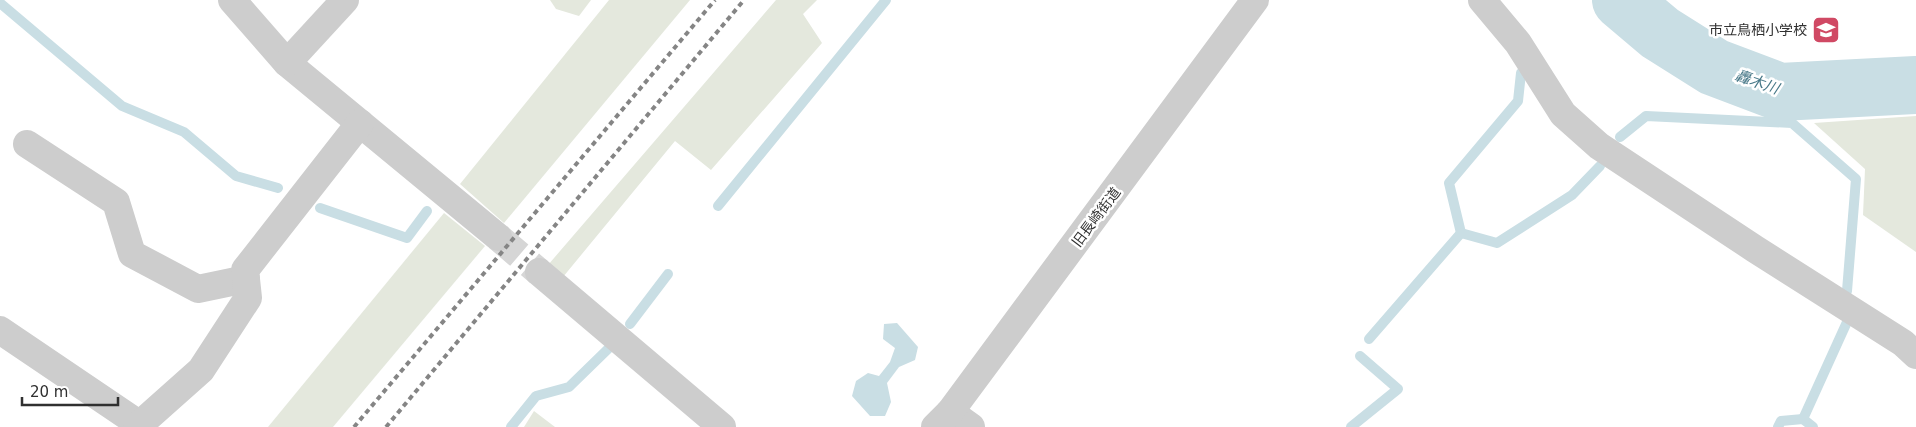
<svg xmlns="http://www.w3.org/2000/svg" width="1916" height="427" viewBox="0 0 1916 427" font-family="'DejaVu Sans','Noto Sans JP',sans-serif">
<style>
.green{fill:#e4e8dd}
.water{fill:#c9dee4}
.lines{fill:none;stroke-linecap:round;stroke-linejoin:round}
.stream{stroke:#c9dee4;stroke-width:10}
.river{stroke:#c9dee4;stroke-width:58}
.minor-tunnel{stroke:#d6d6d6;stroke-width:28;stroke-dasharray:28 14;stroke-linecap:butt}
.minor{stroke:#cdcdcd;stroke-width:28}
.rail{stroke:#858585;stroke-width:4;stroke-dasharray:5 4;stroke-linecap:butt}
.labels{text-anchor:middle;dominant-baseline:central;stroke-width:5;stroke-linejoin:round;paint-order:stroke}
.poi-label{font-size:14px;fill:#303030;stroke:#fff;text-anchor:end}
.street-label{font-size:14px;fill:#303030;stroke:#fff}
.water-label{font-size:15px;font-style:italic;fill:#477888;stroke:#fff}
</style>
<rect width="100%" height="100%" fill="#fff"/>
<!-- green -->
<g class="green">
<path d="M 550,0 L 591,0 L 579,16 L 556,9 Z"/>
<path d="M 609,0 L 690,0 L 504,223 L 460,184 Z"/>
<path d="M 776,0 L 817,0 L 803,14 L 822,43 L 711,170 L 675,141 L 563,277 L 548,265 Z"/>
<path d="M 1916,116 L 1916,252 L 1863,215 L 1865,169 L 1814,123 Z"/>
<path d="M 444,213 L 485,246 L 333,427 L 268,427 Z"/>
<path d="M 534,411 L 555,427 L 524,427 Z"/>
</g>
<!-- water -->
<path class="water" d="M 897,323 L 918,347 L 915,360 L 899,367 L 887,383 L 891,402 L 885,416 L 870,416 L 852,396 L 856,381 L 868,373 L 879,376 L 890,362 L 895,348 L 883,339 L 884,324 Z"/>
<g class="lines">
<!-- stream -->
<g class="stream">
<path d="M 0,3 L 122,106 L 184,132 L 236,176 L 278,188"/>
<path d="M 1620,137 L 1646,116 L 1792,123 L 1856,179 L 1847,291"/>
<path d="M 718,206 L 886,0"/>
<path d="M 320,208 L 407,238 L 427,211"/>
<path d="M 1461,233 L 1449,183 L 1518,101 L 1521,73"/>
<path d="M 630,324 L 668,274"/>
<path d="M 1369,339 L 1461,233 L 1497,243 L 1572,195 L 1600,166"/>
<path d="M 511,427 L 536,396 L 569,387 L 608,349"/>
<path d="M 1351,427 L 1398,389 L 1360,356"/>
<path d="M 1778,427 L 1781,421 L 1803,419"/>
<path d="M 1813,427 L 1803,419 L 1847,322"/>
</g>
<!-- river -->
<path class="river" d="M 1621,0 L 1660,33 L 1714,67 L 1780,92 L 1916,85"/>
<!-- minor-tunnel -->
<path class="minor-tunnel" d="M 498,237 L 539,272"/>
<!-- minor -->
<g class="minor">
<path d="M 232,0 L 287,63 L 498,237"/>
<path d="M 1482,0 L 1518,43 L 1563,114 L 1599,146 L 1755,249 L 1903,343 L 1916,355"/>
<path d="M 287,63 L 345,0"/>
<path d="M 27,144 L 116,202 L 132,254 L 198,289 L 246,279"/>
<path d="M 539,272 L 722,427"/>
<path d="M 0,330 L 139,424"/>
<path d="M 950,412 L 971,427"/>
<path d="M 137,427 L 201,370 L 248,298 L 245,270 L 360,123"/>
<path d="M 935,427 L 950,412 L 1255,0"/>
</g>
<!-- rail -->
<g class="rail">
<path d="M 354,427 L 715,0"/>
<path d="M 386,427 L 744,0"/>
</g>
</g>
<!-- icons -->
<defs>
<g id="school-square" transform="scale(1.4375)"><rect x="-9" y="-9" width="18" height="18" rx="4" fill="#d04964" stroke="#fff"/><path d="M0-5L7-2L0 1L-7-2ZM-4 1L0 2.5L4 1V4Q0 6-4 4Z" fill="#fff"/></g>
</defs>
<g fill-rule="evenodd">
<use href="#school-square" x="1826" y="30"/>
</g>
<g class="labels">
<!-- poi labels -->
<g class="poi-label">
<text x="1807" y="30">市立鳥栖小学校</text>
</g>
<!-- street labels -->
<g class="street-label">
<text transform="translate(1096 217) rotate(-53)">旧長崎街道</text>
</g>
<!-- water labels -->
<g class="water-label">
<text transform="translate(1757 82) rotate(19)">轟木川</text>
</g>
</g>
<!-- scale -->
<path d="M22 397v8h96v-8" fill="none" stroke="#303030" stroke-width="2.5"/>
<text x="30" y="397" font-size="15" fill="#303030" stroke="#ffffff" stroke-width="4" paint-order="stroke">20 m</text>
</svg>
